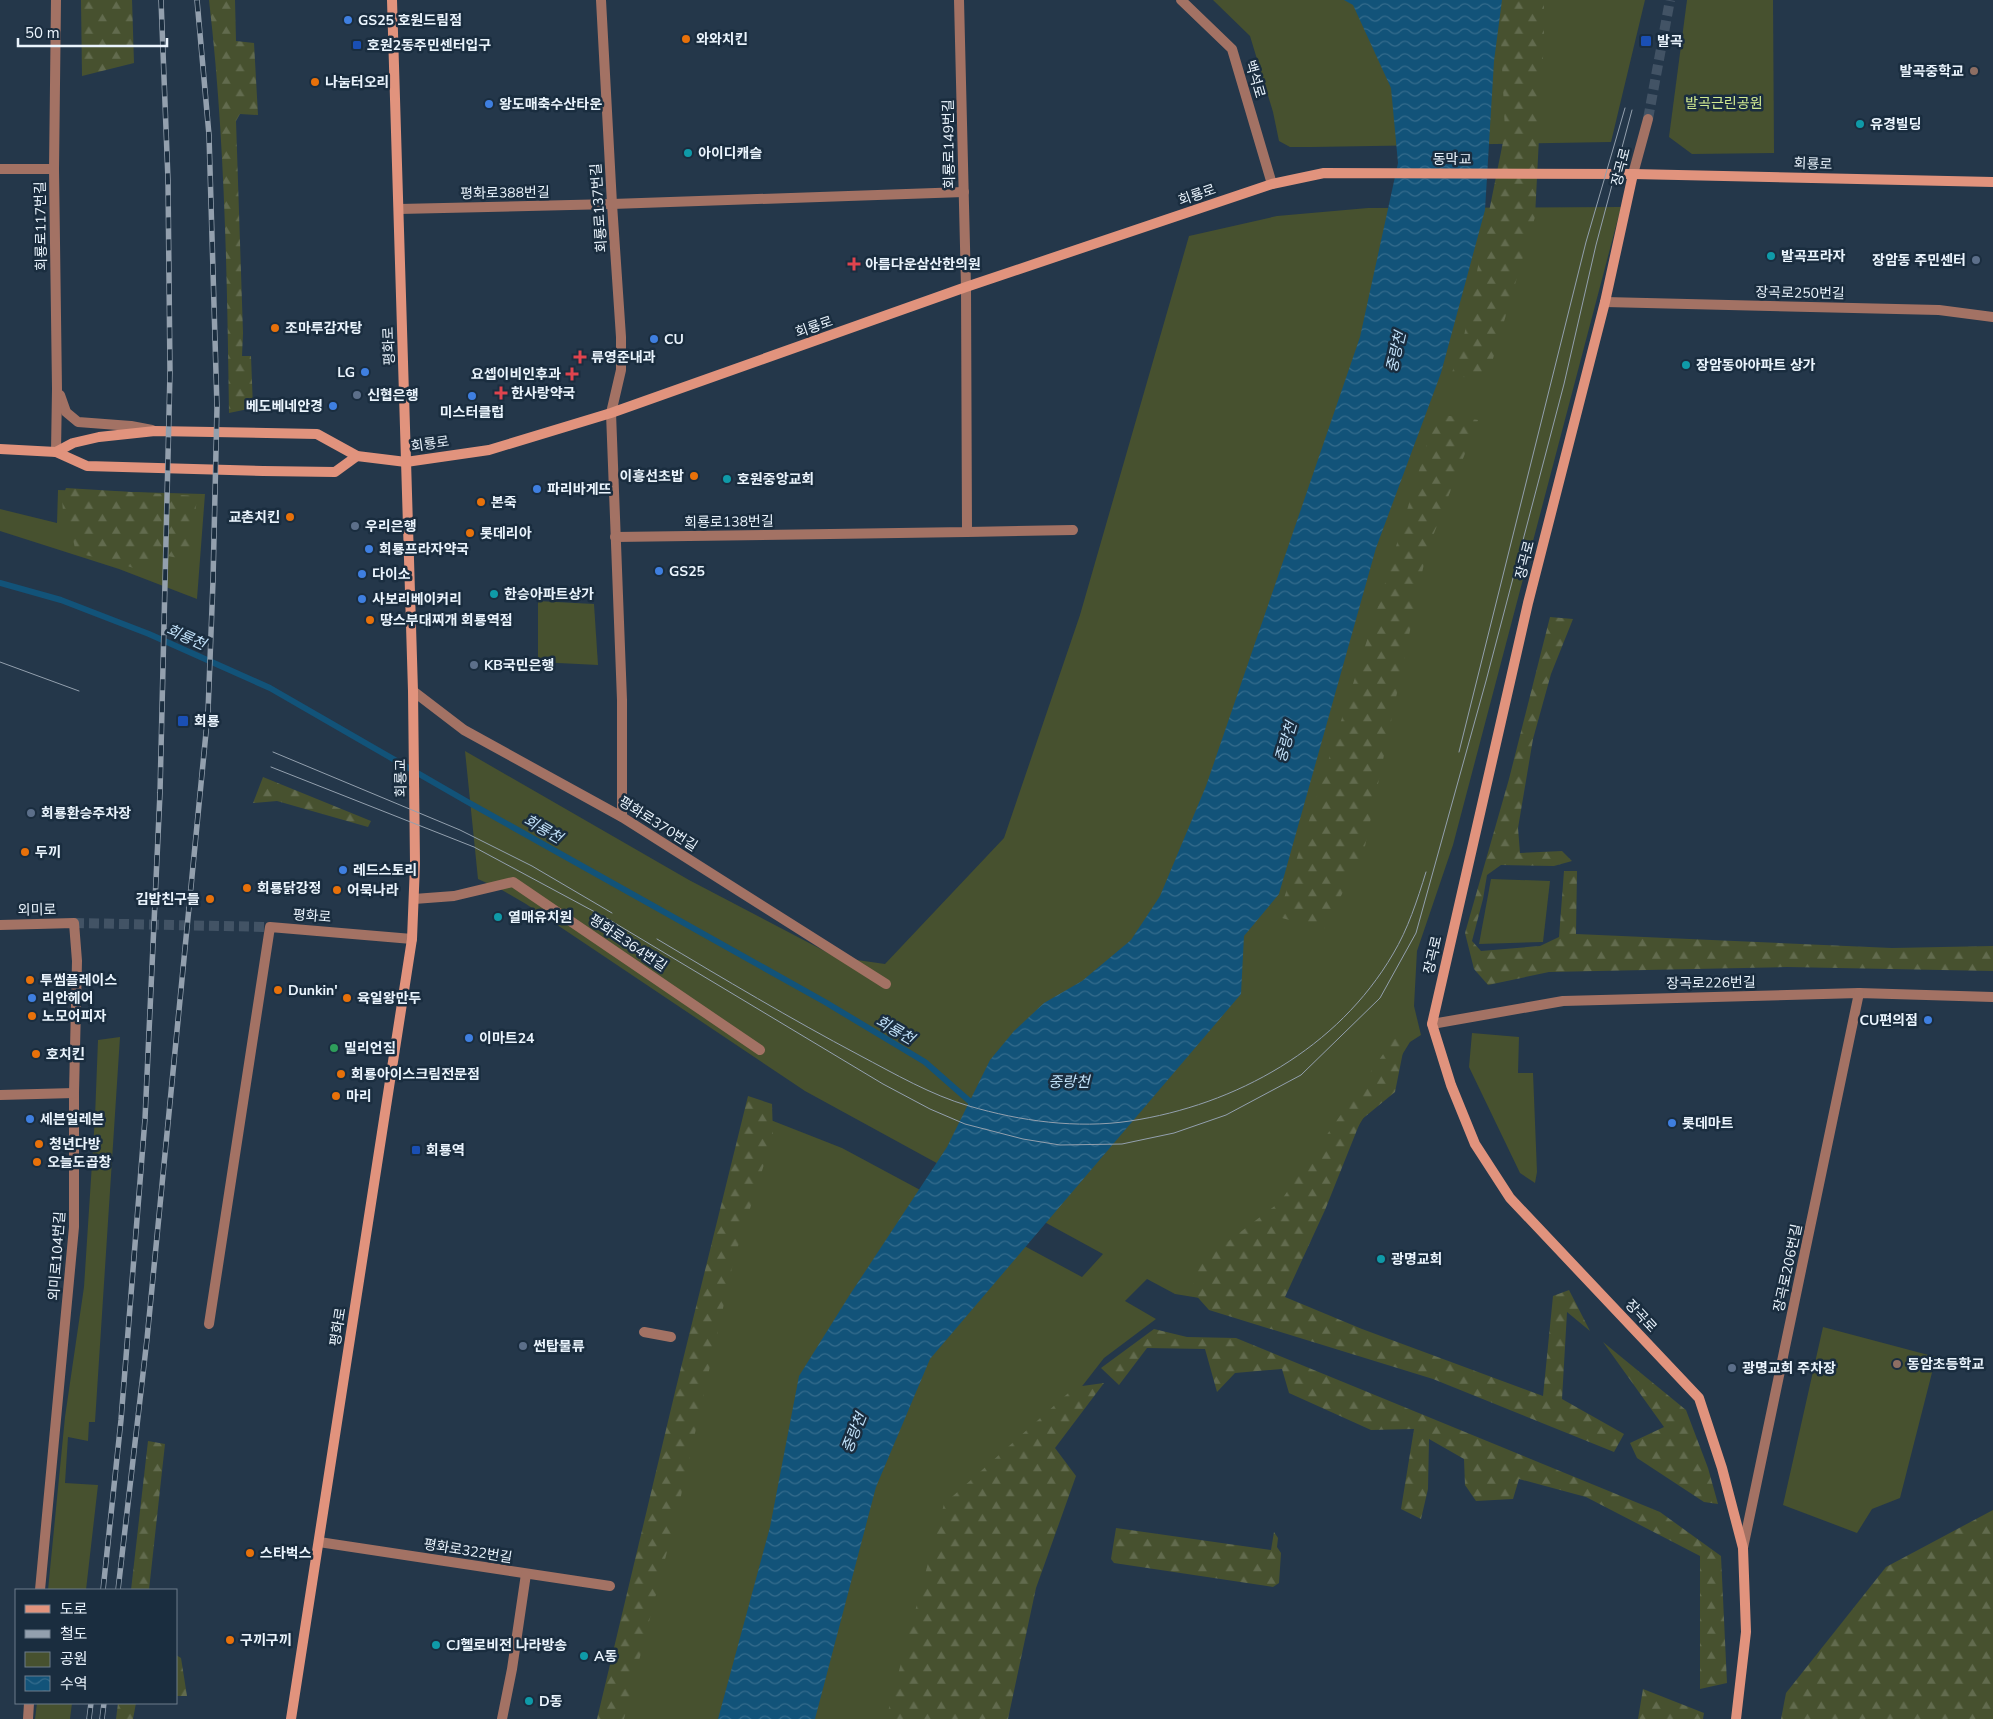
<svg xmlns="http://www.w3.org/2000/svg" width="1993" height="1719" viewBox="0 0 1993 1719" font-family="'Nunito Sans','Noto Sans KR',sans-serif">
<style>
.green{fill:#47512f}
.forest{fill:url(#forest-firs)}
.water{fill:url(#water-waves)}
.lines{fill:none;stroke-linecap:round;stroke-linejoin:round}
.stream{stroke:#125379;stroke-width:6}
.street-tunnel{stroke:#425365;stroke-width:10;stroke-dasharray:10 5;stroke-linecap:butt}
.street{stroke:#a37264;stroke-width:10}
.secondary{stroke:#e1937d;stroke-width:10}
.tram{stroke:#93a0ae;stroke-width:1}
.rail-casing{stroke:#93a0ae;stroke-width:5.5}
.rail{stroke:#1a2d3f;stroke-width:4;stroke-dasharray:11;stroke-linecap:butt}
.shop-dot{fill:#3f7fe0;stroke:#1a2d3f;stroke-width:2}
.food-dot{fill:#e8710a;stroke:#1a2d3f;stroke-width:2}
.transit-dot{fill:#1a4fb4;stroke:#1a2d3f;stroke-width:2}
.education-dot{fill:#8d6e63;stroke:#1a2d3f;stroke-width:2}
.culture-dot{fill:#0f9aa8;stroke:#1a2d3f;stroke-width:2}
.service-dot{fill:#5c6f8a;stroke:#1a2d3f;stroke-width:2}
.health-dot{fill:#e0444e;stroke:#1a2d3f;stroke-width:2}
.leisure-dot{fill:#2e9e5b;stroke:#1a2d3f;stroke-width:2}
.labels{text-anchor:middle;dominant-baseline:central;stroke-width:5;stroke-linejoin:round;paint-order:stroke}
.poi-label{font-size:14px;font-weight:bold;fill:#eaf4fd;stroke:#1a2d3f;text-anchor:start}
.street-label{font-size:14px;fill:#eaf4fd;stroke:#1a2d3f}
.park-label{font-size:14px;fill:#d2eb91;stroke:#1a2d3f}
.water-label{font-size:15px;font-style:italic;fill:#c2e2fa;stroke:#1a2d3f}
</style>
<defs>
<pattern id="forest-firs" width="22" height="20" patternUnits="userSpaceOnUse" patternTransform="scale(1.25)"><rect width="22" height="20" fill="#47512f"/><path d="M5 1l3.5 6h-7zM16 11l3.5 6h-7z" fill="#626b4e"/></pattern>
<pattern id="water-waves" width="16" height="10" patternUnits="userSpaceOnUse" patternTransform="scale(1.25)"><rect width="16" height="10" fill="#125379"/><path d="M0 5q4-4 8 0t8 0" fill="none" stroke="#356c8d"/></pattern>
</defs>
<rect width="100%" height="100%" fill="#24374a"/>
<!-- green -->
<g class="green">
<path d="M 1213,0 L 1645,0 L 1611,142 L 1312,147 L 1290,147 L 1279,141 L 1273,112 L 1250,36 Z"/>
<path d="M 1687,0 L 1773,0 L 1774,153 L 1692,154 L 1669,137 Z"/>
<path d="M 1621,207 L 1453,845 L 1417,951 L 1414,1006 L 1421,1035 L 1410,1042 L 1248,1306 L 1175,1294 L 1147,1279 L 1125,1301 L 1156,1319 L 1104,1358 L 1013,1475 L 957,1719 L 613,1719 L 763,1117 L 842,1148 L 1082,1277 L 1103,1254 L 805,1091 L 526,904 L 502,890 L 478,879 L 465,751 L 689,880 L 836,957 L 885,964 L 1004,838 L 1080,615 L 1189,236 L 1277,216 L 1368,208 Z"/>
<path d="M 58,490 L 205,494 L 197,599 L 119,569 L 0,531 L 0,509 L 57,523 Z"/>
<path d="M 538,601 L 594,604 L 598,665 L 538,662 Z"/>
<path d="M 1491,879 L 1550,881 L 1543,942 L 1479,944 Z"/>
<path d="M 1472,1033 L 1519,1037 L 1518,1073 L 1533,1073 L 1537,1172 L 1535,1183 L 1520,1173 L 1469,1067 Z"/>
<path d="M 120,1037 L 95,1422 L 89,1422 L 88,1441 L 68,1437 L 65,1483 L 98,1485 L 86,1590 L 48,1590 L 65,1417 L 84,1287 L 95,1117 L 98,1040 Z"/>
<path d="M 1823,1327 L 1936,1357 L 1900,1498 L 1872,1509 L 1857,1533 L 1783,1505 Z"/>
<path d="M 37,1703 L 72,1703 L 70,1719 L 35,1719 Z"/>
</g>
<!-- forest -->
<g class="forest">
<path d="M 81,0 L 132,0 L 134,63 L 82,76 Z"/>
<path d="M 209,0 L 235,0 L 236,41 L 254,43 L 258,115 L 240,114 L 236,121 L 243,333 L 242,356 L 251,356 L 253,408 L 229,413 C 227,275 225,137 209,0 Z"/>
<path d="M 1499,0 L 1544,0 L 1544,38 L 1535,217 L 1487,379 L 1451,376 L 1464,336 L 1505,132 Z"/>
<path d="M 1436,414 L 1478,420 L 1426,554 L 1364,851 L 1324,929 L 1278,917 L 1379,603 Z"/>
<path d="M 66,488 L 197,496 L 191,560 L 155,554 L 140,570 L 108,560 L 76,553 L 69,521 L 63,512 L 62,498 Z"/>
<path d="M 1550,617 L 1573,619 L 1551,674 L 1533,739 L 1518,828 L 1520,853 L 1562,851 L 1572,861 L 1554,866 L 1501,865 L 1487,875 L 1483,899 L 1472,941 L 1481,951 L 1540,946 L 1559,937 L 1564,871 L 1577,871 L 1576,934 L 1892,948 L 1993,946 L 1993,971 L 1787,967 L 1549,972 L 1488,985 L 1474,969 L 1465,933 L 1509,779 Z"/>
<path d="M 263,777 L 371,821 L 368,827 L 277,801 L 253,803 Z"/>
<path d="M 1395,1037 L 1404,1047 L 1395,1092 L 1361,1120 L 1325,1210 L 1285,1297 L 1362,1329 L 1543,1396 L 1553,1296 L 1569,1290 L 1590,1331 L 1567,1312 L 1562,1399 L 1624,1434 L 1614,1452 L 1433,1379 L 1209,1310 L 1192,1291 L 1197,1265 L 1280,1202 Z"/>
<path d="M 748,1096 L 772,1104 L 773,1136 L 734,1259 L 678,1509 L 624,1719 L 597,1719 L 675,1392 Z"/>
<path d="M 1154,1329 L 1187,1337 L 1236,1338 L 1660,1512 L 1721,1556 L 1727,1683 L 1700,1689 L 1700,1556 L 1586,1497 L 1519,1479 L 1513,1499 L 1476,1501 L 1465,1485 L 1464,1459 L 1429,1439 L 1428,1489 L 1421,1519 L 1401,1509 L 1414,1429 L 1371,1430 L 1289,1393 L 1282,1369 L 1235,1373 L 1217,1392 L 1205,1349 L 1147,1348 L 1119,1385 L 1101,1368 Z"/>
<path d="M 1603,1342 L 1686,1410 L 1708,1468 L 1718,1504 L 1704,1502 L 1637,1458 L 1630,1443 L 1664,1427 Z"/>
<path d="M 1104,1383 L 1055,1448 L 1076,1476 L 1036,1588 L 1008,1719 L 886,1719 L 944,1504 L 1075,1387 Z"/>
<path d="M 148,1441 L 165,1444 L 149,1590 L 131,1590 Z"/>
<path d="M 1993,1510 L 1993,1719 L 1781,1719 L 1786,1693 L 1886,1567 Z"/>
<path d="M 1116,1528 L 1271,1550 L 1274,1532 L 1278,1538 L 1277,1547 L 1281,1553 L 1279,1583 L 1273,1587 L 1114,1563 L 1111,1559 Z"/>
<path d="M 176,1655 L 181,1658 L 187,1696 L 176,1696 Z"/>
<path d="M 1643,1689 L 1704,1713 L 1703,1719 L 1638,1719 Z"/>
<path d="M 118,1703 L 136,1703 L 133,1719 L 116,1719 Z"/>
</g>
<!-- water -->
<path class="water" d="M 1344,0 L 1502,0 L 1494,61 L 1485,210 L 1441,373 L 1376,548 L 1279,894 L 1244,936 L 1241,994 L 930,1359 L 876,1487 L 815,1719 L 718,1719 L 770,1527 L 799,1376 L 849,1296 L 947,1147 L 990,1060 L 1014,1031 L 1044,1003 L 1082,981 L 1131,940 L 1160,896 L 1206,786 L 1360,337 L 1398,163 L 1391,88 L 1353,5 Z"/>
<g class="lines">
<!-- stream -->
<path class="stream" d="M 0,583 L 61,600 L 149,634 L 270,688 L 466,801 L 825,1002 L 925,1062 L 975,1106"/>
<!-- street-tunnel -->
<g class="street-tunnel">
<path d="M 1648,119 L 1670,0"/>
<path d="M 74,923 L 270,927"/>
</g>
<!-- street -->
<g class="street">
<path d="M 601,0 L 612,204 L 621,337 L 621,370 L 611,413 L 622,700 L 622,817"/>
<path d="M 1181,0 L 1232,49 L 1272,184"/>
<path d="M 0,169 L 54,169"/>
<path d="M 1633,174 L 1648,119"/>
<path d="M 399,209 L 612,204 L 964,192"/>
<path d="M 1605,302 L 1939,310 L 1993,317"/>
<path d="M 60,395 L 66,412 L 78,422 L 131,426 L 152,430"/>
<path d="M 56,452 L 57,389 L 54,169 L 56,0"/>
<path d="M 967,532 L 1073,530"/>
<path d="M 615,537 L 967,532 L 966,287 L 959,0"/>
<path d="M 413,691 L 464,730 L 622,817 L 886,984"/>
<path d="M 414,899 L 454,896 L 513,882 L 760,1050"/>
<path d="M 0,925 L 74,923 L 77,961 L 74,1093 L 74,1227 L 40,1590"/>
<path d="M 1432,1024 L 1563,1001 L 1859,993 L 1993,997"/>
<path d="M 0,1095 L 74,1093"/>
<path d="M 209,1324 L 270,927 L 412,939"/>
<path d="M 644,1332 L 671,1337"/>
<path d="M 319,1542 L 610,1586"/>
<path d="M 1743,1548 L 1859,993"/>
<path d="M 28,1719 L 29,1703"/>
<path d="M 502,1719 L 512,1669 L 526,1574"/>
</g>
<!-- secondary -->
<g class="secondary">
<path d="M 1633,174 L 1605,302 L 1528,603 L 1432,1024 L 1451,1085 L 1475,1144 L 1510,1198 L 1699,1398 L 1722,1468 L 1743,1548 L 1746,1632 L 1736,1719"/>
<path d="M 0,449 L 56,452 L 87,466 L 263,471 L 335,472 L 357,456"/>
<path d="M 56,452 L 73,443 L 99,437 L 155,431 L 317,434 L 357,456 L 406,462 L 489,450 L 611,413 L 966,287 L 1272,184 L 1324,173 L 1633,174 L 1993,182"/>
<path d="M 291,1719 L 412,939 L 415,864 L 413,691 L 392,0"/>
</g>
<!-- tram -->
<g class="tram">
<path d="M 0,662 L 79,691"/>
<path d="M 273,752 L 460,830 L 532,866 L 612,913"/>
<path d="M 1459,752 L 1586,242 L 1625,108"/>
<path d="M 271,767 L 474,847 L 608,919 L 883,1084 L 930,1109 L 965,1124 L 1023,1139 L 1060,1145 L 1122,1144 L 1174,1133 L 1226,1115 L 1301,1075 L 1380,998 L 1416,933 L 1486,681 L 1564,384 L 1596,245 L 1632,110"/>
<path d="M 657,939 C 724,979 791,1019 859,1055 C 895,1074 931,1095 969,1106 C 1020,1121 1077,1129 1130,1121 C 1236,1105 1338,1048 1393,954 C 1408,929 1417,901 1426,872"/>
</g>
<!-- rail casing -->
<g class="rail-casing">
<g id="rail">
<path d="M 103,1590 L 121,1420 L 145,1119 L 160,793 L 170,372 L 168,180 L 161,0"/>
<path d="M 118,1590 L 147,1339 L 208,712 L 213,581 L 217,407 L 209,135 L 197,0"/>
<path d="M 89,1719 L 91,1703"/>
<path d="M 102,1719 L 104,1703"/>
</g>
</g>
<!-- rail -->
<use href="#rail" class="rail"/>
</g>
<!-- markers -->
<g class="shop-dot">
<circle cx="348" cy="20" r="5"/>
<circle cx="489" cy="104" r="5"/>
<circle cx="654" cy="339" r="5"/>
<circle cx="365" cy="372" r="5"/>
<circle cx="472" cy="396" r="5"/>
<circle cx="333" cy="406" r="5"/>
<circle cx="537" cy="489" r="5"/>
<circle cx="369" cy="549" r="5"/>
<circle cx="659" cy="571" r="5"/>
<circle cx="362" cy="574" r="5"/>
<circle cx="362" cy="599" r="5"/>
<circle cx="343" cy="870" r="5"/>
<circle cx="32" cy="998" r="5"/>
<circle cx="1928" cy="1020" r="5"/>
<circle cx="469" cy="1038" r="5"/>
<circle cx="30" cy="1119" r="5"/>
<circle cx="1672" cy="1123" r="5"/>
</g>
<g class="food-dot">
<circle cx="686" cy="39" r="5"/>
<circle cx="315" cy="82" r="5"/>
<circle cx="275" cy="328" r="5"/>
<circle cx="694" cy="476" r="5"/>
<circle cx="481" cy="502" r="5"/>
<circle cx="290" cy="517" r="5"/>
<circle cx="470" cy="533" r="5"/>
<circle cx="370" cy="620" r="5"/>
<circle cx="25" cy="852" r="5"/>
<circle cx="247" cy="888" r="5"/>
<circle cx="337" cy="890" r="5"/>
<circle cx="210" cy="899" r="5"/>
<circle cx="30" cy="980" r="5"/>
<circle cx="278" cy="990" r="5"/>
<circle cx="347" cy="998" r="5"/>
<circle cx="32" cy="1016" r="5"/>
<circle cx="36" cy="1054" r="5"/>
<circle cx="341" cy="1074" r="5"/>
<circle cx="336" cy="1096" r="5"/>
<circle cx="39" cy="1144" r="5"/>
<circle cx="37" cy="1162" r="5"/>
<circle cx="250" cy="1553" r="5"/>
<circle cx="230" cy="1640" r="5"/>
</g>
<g class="transit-dot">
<rect x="1640" y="35" width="12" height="12" rx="2.5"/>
<rect x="352" y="40" width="10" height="10" rx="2.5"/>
<rect x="177" y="715" width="12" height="12" rx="2.5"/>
<rect x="411" y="1145" width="10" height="10" rx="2.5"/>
</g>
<g class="education-dot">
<circle cx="1974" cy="71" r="5"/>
<circle cx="1897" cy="1364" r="5"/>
</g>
<g class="culture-dot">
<circle cx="1860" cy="124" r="5"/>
<circle cx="688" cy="153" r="5"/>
<circle cx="1771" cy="256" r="5"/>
<circle cx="1686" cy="365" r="5"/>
<circle cx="727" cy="479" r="5"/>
<circle cx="494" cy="594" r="5"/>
<circle cx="498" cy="917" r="5"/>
<circle cx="1381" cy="1259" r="5"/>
<circle cx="436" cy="1645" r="5"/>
<circle cx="584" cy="1656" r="5"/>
<circle cx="529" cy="1701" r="5"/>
</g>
<g class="service-dot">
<circle cx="1976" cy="260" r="5"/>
<circle cx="357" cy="395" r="5"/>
<circle cx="355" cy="526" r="5"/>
<circle cx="474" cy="665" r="5"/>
<circle cx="31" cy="813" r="5"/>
<circle cx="523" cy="1346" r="5"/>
<circle cx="1732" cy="1368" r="5"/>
</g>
<g class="health-dot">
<path d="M851.5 256.5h5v5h5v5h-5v5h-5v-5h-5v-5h5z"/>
<path d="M577.5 349.5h5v5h5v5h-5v5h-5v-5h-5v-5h5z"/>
<path d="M569.5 366.5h5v5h5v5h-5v5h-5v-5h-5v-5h5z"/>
<path d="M498.5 385.5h5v5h5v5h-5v5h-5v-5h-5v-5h5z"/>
</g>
<circle class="leisure-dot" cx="334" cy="1048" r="5"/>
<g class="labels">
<!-- poi labels -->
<g class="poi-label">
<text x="358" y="20">GS25 호원드림점</text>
<text x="696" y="39">와와치킨</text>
<text x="1657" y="41">발곡</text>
<text x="367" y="45">호원2동주민센터입구</text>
<text x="1964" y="71" text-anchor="end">발곡중학교</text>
<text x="325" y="82">나눔터오리</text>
<text x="499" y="104">왕도매축수산타운</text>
<text x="1870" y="124">유경빌딩</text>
<text x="698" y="153">아이디캐슬</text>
<text x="1781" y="256">발곡프라자</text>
<text x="1966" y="260" text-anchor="end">장암동 주민센터</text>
<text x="865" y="264">아름다운삼산한의원</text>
<text x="285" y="328">조마루감자탕</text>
<text x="664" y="339">CU</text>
<text x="591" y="357">류영준내과</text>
<text x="1696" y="365">장암동아아파트 상가</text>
<text x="355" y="372" text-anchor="end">LG</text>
<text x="561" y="374" text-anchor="end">요셉이비인후과</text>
<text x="511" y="393">한사랑약국</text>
<text x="367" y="395">신협은행</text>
<text x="323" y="406" text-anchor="end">베도베네안경</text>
<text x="472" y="412" text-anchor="middle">미스터클럽</text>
<text x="684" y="476" text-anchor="end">이흥선초밥</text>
<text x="737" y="479">호원중앙교회</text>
<text x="547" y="489">파리바게뜨</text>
<text x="491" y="502">본죽</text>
<text x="280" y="517" text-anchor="end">교촌치킨</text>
<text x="365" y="526">우리은행</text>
<text x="480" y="533">롯데리아</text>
<text x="379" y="549">회룡프라자약국</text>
<text x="669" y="571">GS25</text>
<text x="372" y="574">다이소</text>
<text x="504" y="594">한승아파트상가</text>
<text x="372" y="599">사보리베이커리</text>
<text x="380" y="620">땅스부대찌개 회룡역점</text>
<text x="484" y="665">KB국민은행</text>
<text x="194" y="721">회룡</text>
<text x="41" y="813">회룡환승주차장</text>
<text x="35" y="852">두끼</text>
<text x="353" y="870">레드스토리</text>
<text x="257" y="888">회룡닭강정</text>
<text x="347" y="890">어묵나라</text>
<text x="200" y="899" text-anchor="end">김밥친구들</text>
<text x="508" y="917">열매유치원</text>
<text x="40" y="980">투썸플레이스</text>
<text x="288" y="990">Dunkin'</text>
<text x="42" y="998">리안헤어</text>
<text x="357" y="998">육일왕만두</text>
<text x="42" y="1016">노모어피자</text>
<text x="1918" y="1020" text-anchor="end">CU편의점</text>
<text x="479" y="1038">이마트24</text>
<text x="344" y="1048">밀리언짐</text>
<text x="46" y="1054">호치킨</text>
<text x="351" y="1074">회룡아이스크림전문점</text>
<text x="346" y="1096">마리</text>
<text x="40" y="1119">세븐일레븐</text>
<text x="1682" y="1123">롯데마트</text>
<text x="49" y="1144">청년다방</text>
<text x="426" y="1150">회룡역</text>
<text x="47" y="1162">오늘도곱창</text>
<text x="1391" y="1259">광명교회</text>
<text x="533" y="1346">썬탑물류</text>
<text x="1907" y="1364">동암초등학교</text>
<text x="1742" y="1368">광명교회 주차장</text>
<text x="260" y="1553">스타벅스</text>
<text x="240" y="1640">구끼구끼</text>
<text x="446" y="1645">CJ헬로비전 나라방송</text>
<text x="594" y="1656">A동</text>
<text x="539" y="1701">D동</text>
</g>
<!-- street labels -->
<g class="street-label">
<text transform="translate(1255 79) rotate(74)">백석로</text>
<text transform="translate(949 144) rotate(-91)">회룡로149번길</text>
<text x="1452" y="159">동막교</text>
<text transform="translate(1813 164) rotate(2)">회룡로</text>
<text transform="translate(1621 167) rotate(-76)">장곡로</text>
<text transform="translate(505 193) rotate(-1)">평화로388번길</text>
<text transform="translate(1197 195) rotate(-19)">회룡로</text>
<text transform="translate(599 208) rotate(-94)">회룡로137번길</text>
<text transform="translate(41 226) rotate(-91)">회룡로117번길</text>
<text transform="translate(1800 293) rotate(1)">장곡로250번길</text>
<text transform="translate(814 327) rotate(-19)">회룡로</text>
<text transform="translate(389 346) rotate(-92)">평화로</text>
<text transform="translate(430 444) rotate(-8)">회룡로</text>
<text transform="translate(729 522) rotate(-1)">회룡로138번길</text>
<text transform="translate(1525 560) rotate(-76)">장곡로</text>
<text transform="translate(401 778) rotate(-91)">회룡교</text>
<text transform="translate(658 824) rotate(32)">평화로370번길</text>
<text transform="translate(37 910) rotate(-1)">외미로</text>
<text transform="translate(312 916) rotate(4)">평화로</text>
<text transform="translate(628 943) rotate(34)">평화로364번길</text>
<text transform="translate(1433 955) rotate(-77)">장곡로</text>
<text transform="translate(1711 983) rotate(-1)">장곡로226번길</text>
<text transform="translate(57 1256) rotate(-86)">외미로104번길</text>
<text transform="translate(1788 1268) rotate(-78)">장곡로206번길</text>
<text transform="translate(1641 1316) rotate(47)">장곡로</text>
<text transform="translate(338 1327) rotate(-81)">평화로</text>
<text transform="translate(468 1551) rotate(9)">평화로322번길</text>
</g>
<!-- park labels -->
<g class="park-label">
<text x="1724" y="103">발곡근린공원</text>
</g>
<!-- water labels -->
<g class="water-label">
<text transform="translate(1396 352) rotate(-77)">중랑천</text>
<text transform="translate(186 637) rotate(24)">회룡천</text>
<text transform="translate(1286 742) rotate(-74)">중랑천</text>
<text transform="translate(543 829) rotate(30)">회룡천</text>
<text transform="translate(895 1030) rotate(30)">회룡천</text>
<text x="1069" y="1082">중랑천</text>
<text transform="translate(854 1433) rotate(-68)">중랑천</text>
</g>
</g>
<!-- legend -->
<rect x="15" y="1589" width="162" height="115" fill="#1a2d3f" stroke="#6d7d8b"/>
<rect x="25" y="1605" width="25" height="8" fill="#e1937d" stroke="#6d7d8b"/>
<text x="60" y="1614" font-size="15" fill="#eaf4fd">도로</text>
<rect x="25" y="1630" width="25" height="8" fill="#93a0ae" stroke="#6d7d8b"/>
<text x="60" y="1639" font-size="15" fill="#eaf4fd">철도</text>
<rect x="25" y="1652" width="25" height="15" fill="#47512f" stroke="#6d7d8b"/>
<text x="60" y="1664" font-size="15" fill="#eaf4fd">공원</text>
<rect x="25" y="1676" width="25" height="15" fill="url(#water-waves)" stroke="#6d7d8b"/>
<text x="60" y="1689" font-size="15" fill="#eaf4fd">수역</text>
<!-- scale -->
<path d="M18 38v8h149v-8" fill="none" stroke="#eaf4fd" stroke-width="2.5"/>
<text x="25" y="38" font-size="15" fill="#eaf4fd" stroke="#1a2d3f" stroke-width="4" paint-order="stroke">50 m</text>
</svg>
